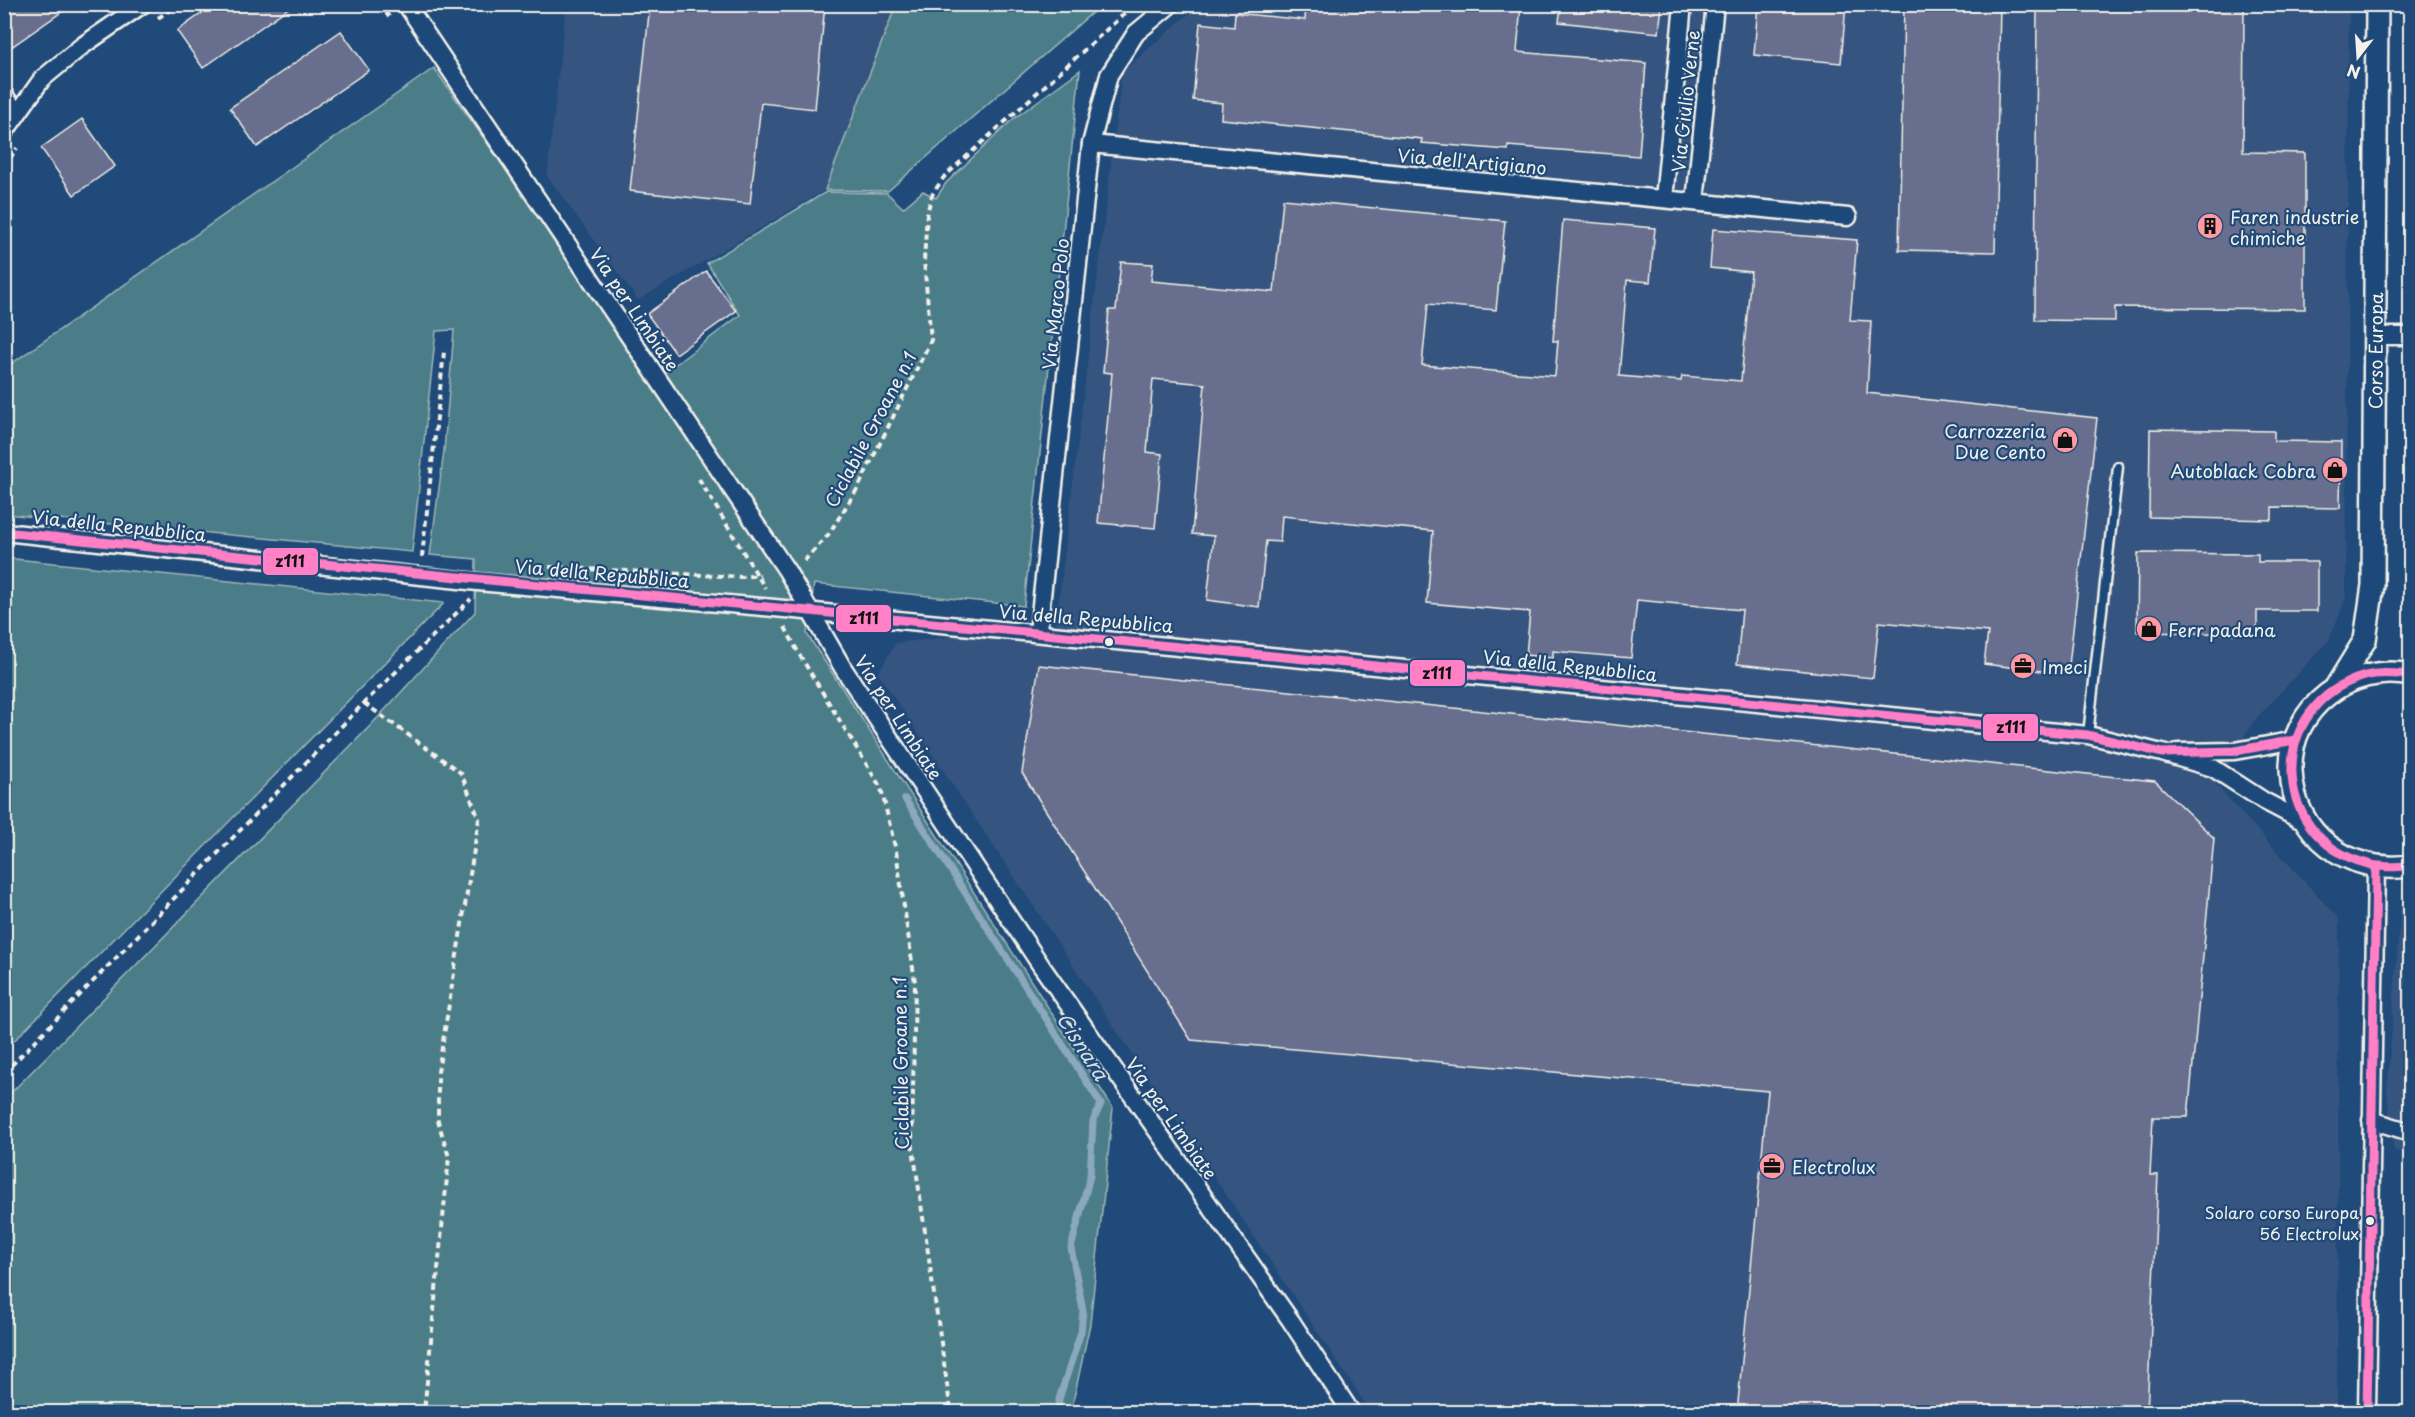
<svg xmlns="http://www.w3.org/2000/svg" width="2415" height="1417" viewBox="0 0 2415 1417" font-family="'Playpen Sans',sans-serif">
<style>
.built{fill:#355580}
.green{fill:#4b7d89;stroke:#a0b7b8;stroke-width:1.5}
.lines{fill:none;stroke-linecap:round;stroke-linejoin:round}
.stream{stroke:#8ba8be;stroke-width:7}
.building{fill:#676e8d;stroke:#f4f1e8;stroke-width:1.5}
.service-casing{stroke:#f4f1e8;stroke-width:13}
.minor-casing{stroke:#f4f1e8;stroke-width:21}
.tertiary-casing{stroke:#f4f1e8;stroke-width:26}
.path{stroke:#f4f1e8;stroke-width:4;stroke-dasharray:6 4.5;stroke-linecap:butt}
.service{stroke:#1f4a7a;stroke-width:8}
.minor{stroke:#1f4a7a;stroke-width:16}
.tertiary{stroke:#1f4a7a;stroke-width:21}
.bus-1-casing{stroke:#1f4a7a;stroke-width:14}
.bus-1{stroke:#ff80c5;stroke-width:9}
.bus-dot{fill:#f4f1e8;stroke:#1f4a7a;stroke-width:2}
.labels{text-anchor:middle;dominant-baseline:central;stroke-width:4.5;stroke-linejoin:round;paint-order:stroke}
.bus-label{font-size:16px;fill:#f4f1e8;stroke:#1f4a7a;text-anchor:end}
.street-label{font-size:18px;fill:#f4f1e8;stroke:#1f4a7a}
.poi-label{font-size:18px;fill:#f4f1e8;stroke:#1f4a7a;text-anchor:start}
.water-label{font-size:20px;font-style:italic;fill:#dadfde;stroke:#1f4a7a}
.line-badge{stroke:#1f4a7a;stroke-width:2}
.pale-badge-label{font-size:16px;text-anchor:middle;font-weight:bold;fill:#111}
</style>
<rect width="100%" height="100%" fill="#1f4a7a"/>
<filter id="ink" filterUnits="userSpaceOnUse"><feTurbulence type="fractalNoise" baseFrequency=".0167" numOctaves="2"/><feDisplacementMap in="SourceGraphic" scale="12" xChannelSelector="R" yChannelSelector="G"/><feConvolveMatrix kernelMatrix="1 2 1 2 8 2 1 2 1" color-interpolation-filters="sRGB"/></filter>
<g filter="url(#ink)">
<!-- built -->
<g class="built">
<path d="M 566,5 L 896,5 L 825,190 L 638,300 L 547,176 Z"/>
<path d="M 1199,5 L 2349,5 L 2346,598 L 2329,640 L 2253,722 L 2216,785 L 2339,919 L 2337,1412 L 1371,1412 L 878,673 L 896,643 L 1056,625 L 1122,72 Z"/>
<path d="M 2410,899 L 2410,1155 L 2394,1150 L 2387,1091 L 2401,904 Z"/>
</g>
<!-- green -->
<g class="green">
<path d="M 896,5 L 896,4 L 1101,5 L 888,191 L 825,190 Z"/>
<path d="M 434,68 L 655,380 L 740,315 L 707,263 L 826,192 L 887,193 L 903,208 L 923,191 L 936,198 L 946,183 L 1012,120 L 1080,70 L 1024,606 L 814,584 L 807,634 L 1113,1108 L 1090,1324 L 1071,1412 L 5,1412 L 5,1099 L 370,726 L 475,612 L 476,559 L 430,555 L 444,451 L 454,330 L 436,331 L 412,552 L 5,514 L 4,369 Z"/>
<path d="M 5,558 L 444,603 L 5,1050 L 4,558 Z"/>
</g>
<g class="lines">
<!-- stream -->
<path class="stream" d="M 905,799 L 1101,1104 L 1093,1121 L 1090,1176 L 1071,1248 L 1083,1310 L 1081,1332 L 1059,1399 L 1058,1412"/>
</g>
<!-- building -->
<g class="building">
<path d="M 4,4 L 73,4 L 4,52 Z"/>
<path d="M 215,4 L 294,4 L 203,68 L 177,31 Z"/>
<path d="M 650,4 L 825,4 L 815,109 L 761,103 L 750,204 L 630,191 Z"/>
<path d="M 1306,4 L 1521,4 L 1517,52 L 1646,63 L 1639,156 L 1508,146 L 1508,150 L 1421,143 L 1422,139 L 1221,119 L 1222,103 L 1193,100 L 1200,23 L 1234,27 L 1235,13 L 1305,20 Z"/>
<path d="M 1561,4 L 1662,4 L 1659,33 L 1559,22 Z"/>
<path d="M 1758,4 L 1846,4 L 1841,63 L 1754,55 Z"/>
<path d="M 1904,4 L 2000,4 L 1995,252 L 1899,250 Z"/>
<path d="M 2037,4 L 2244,4 L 2243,152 L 2305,153 L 2305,309 L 2115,307 L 2115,321 L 2035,320 Z"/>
<path d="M 341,31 L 369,70 L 257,147 L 230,108 Z"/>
<path d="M 82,119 L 115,166 L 74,195 L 41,148 Z"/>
<path d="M 1283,199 L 1505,221 L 1496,310 L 1428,304 L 1422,365 L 1555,376 L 1558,341 L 1553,341 L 1563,220 L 1655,228 L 1650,282 L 1627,280 L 1619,376 L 1681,381 L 1682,376 L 1741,381 L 1751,272 L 1710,268 L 1713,229 L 1857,240 L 1850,320 L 1871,321 L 1867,393 L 2097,418 L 2068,674 L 1984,664 L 1988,632 L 1879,622 L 1873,678 L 1737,664 L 1742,610 L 1637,600 L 1631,658 L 1553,651 L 1553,658 L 1526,655 L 1530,612 L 1427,603 L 1433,531 L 1282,516 L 1280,542 L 1266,541 L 1259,607 L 1207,600 L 1214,536 L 1192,534 L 1205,384 L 1153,379 L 1147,452 L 1162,454 L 1155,528 L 1098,523 L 1112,373 L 1103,372 L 1109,310 L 1116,310 L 1121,262 L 1153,264 L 1151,281 L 1274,292 Z"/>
<path d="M 706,271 L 736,311 L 676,354 L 647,314 Z"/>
<path d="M 2150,429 L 2274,431 L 2274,441 L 2341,442 L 2340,508 L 2272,507 L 2272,520 L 2149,517 Z"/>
<path d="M 2138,553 L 2258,554 L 2258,562 L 2317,562 L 2317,611 L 2257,611 L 2257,634 L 2137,632 Z"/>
<path d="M 1039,665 L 2155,781 L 2214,838 L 2188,1117 L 2153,1117 L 2150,1175 L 2158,1175 L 2147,1413 L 1737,1413 L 1768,1091 L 1191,1040 L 1022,773 Z"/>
</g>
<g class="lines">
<!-- service casing -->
<g class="service-casing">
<path id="service" d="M 2088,735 L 2118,467"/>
</g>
<!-- minor casing -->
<g class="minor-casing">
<g id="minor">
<path d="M 406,4 L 787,571 L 843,668 L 1042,967 L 1291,1321 L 1351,1412"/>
<path d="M 4,95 L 17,113"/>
<path d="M 4,133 L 42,79 L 82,46 L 143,4"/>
<path d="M 1091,144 L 1848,217"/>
<path d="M 1664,199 L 1683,4"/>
<path d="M 1695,202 L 1715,4"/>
<path d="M 2374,336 L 2410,336"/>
<path d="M 4,532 L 478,582 L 774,608 L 2088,735 L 2162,753 L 2213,768 L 2264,801 L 2306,823"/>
<path d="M 1038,633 L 1091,144 L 1109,75 L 1136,33 L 1171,4"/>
<path d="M 2178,752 L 2235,751 L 2295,740"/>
<path d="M 2371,1120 L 2410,1132"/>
<path d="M 2367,1412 L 2376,867"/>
</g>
</g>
<!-- tertiary casing -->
<g class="tertiary-casing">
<g id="tertiary">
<path d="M 2410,675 C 2351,663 2289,707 2291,770 C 2293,835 2349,875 2410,866"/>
<path id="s1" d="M 2336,687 L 2365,640 L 2373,585 L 2377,4"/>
</g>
</g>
<!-- path -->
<g class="path">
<path d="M 380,4 L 389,17"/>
<path d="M 158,18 L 179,4"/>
<path d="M 4,167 L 17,148"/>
<path d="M 699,479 L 765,588"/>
<path d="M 422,557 L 444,352"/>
<path d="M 804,561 L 828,535 L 858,488 L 931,340 L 924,261 L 927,213 L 932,195 L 944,177 L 1135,4"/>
<path d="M 549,567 L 742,577 L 760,575"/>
<path d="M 785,627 L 799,654 L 881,788 L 896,851 L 915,982 L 912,1141 L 951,1412"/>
<path d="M 364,703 L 461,773 L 479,819 L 438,1072 L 438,1121 L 449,1157 L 424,1412"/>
<path d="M 4,1073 L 364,703 L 471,599"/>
</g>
<!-- service -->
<use href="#service" class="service"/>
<!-- minor -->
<use href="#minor" class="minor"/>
<!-- tertiary -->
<use href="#tertiary" class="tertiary"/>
<!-- bus-1 casing -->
<g class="bus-1-casing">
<g id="bus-1">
<path d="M 4,532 C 698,605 1393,668 2088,735 L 2162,753 L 2235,751 L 2295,740"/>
<path d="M 2410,675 C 2395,674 2380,672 2365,676 C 2267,704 2268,836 2365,863 C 2379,868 2395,867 2410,866"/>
<path d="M 2367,1412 L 2376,867"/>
</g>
</g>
<!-- bus-1 -->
<use href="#bus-1" class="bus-1"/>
</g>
</g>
<!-- icons -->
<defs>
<g id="building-disc" transform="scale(1.35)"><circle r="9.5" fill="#ff9aa2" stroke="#1f4a7a"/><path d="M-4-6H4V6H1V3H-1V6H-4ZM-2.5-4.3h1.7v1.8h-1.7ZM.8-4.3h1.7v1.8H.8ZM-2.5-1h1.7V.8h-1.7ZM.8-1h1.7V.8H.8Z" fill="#111"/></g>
<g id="shop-disc" transform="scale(1.35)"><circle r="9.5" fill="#ff9aa2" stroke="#1f4a7a"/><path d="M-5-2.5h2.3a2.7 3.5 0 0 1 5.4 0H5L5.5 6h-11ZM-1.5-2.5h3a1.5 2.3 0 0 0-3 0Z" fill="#111"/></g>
<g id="office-disc" transform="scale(1.35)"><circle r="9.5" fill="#ff9aa2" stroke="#1f4a7a"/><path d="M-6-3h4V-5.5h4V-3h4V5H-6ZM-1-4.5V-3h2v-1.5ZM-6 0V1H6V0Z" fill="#111"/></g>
</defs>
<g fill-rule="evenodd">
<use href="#building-disc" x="2210" y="226"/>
<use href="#shop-disc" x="2065" y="440"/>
<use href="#shop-disc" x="2335" y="470"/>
<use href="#shop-disc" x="2149" y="629"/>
<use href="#office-disc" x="2023" y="666"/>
<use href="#office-disc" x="1772" y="1166"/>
</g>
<!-- markers -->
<g class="bus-dot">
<circle cx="1109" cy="642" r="5"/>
<circle cx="2370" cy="1221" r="5"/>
</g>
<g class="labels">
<!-- bus labels -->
<g class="bus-label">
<text x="2359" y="1212">Solaro corso Europa<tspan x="2359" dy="21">56 Electrolux</tspan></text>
</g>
<!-- street labels -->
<g class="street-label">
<text transform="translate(1685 101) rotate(-84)">Via Giulio Verne</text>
<text transform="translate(1472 161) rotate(5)">Via dell'Artigiano</text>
<text transform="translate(1055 304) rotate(-84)">Via Marco Polo</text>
<text transform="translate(635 309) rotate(56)">Via per Limbiate</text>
<text stroke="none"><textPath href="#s1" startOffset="345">Corso Europa</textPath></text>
<text transform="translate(870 429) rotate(-62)">Ciclabile Groane n.1</text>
<text transform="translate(119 525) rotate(6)">Via della Repubblica</text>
<text transform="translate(602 573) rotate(5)">Via della Repubblica</text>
<text transform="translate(1086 618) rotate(5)">Via della Repubblica</text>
<text transform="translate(1570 665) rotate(6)">Via della Repubblica</text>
<text transform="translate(899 717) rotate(57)">Via per Limbiate</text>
<text transform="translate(900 1063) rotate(-91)">Ciclabile Groane n.1</text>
<text transform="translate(1172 1118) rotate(55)">Via per Limbiate</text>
</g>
<!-- poi labels -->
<g class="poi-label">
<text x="2230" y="216">Faren industrie<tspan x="2230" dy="21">chimiche</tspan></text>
<text x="2046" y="430" text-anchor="end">Carrozzeria<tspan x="2046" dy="21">Due Cento</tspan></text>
<text x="2316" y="470" text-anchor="end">Autoblack Cobra</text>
<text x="2168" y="629">Ferr padana</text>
<text x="2042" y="666">Imeci</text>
<text x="1792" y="1166">Electrolux</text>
</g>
<!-- water labels -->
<g class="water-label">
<text transform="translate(1083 1046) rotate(57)">Cisnara</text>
</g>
</g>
<g class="line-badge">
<rect x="262" y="547" width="57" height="29" rx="6" fill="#ff80c5"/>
<rect x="835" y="604" width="57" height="29" rx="6" fill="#ff80c5"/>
<rect x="1409" y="659" width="57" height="28" rx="6" fill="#ff80c5"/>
<rect x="1982" y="713" width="57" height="29" rx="6" fill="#ff80c5"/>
</g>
<g class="pale-badge-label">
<text x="290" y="567">z111</text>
<text x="864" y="624">z111</text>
<text x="1437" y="679">z111</text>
<text x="2011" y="733">z111</text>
</g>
<!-- margin -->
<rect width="2415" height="1417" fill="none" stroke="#1f4a7a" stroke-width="24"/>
<rect x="12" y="12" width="2391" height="1393" fill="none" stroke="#f4f1e8" stroke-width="2" filter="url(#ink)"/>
<!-- north arrow -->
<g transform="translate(2358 57) rotate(197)" stroke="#1f4a7a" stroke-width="4.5" paint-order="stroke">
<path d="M0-4.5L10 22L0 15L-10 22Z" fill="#f4f1e8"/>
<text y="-9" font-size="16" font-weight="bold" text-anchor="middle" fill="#f4f1e8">N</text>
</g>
</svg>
